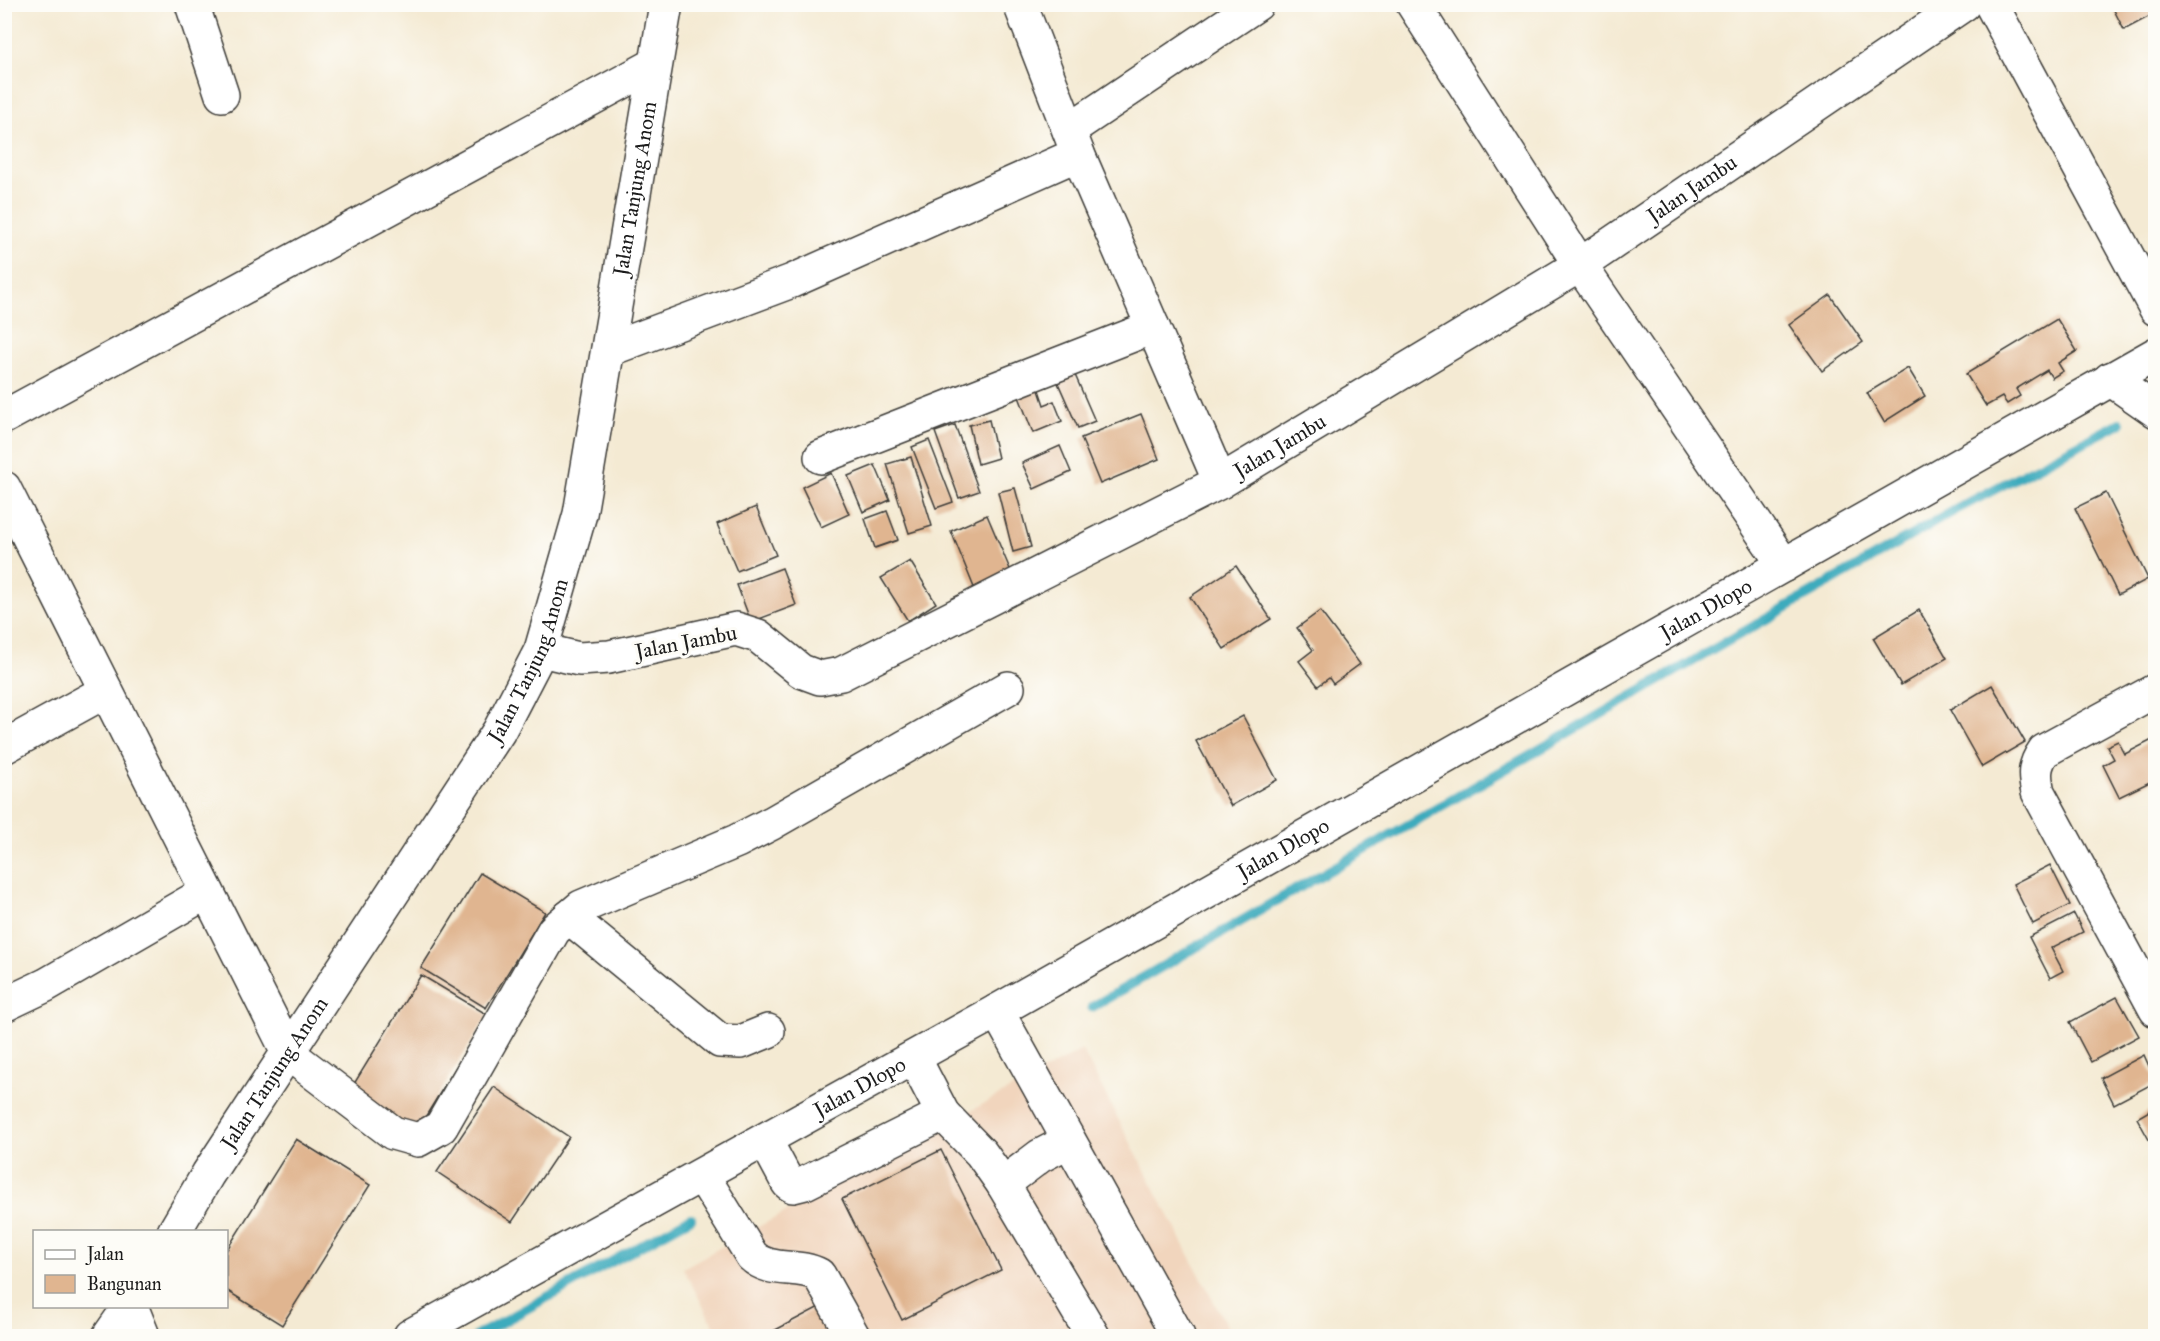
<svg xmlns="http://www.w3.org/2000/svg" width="2160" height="1341" viewBox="0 0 2160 1341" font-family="'IM FELL Great Primer',serif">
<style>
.built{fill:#f1d5bd}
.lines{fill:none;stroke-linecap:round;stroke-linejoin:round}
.stream{stroke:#3eabbd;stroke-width:10}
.building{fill:#e0b590}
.minor-casing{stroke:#3c3b37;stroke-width:36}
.major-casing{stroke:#3c3b37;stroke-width:36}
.minor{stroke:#fff;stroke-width:33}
.major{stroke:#fff;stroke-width:33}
.labels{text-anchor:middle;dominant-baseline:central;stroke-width:6;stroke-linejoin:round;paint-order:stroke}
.street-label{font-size:21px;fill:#1c1c1c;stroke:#fdfcf7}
</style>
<rect width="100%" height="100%" fill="#fdfcf7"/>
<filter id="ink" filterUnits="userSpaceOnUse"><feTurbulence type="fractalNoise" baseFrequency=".0167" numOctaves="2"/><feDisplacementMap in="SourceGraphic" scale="12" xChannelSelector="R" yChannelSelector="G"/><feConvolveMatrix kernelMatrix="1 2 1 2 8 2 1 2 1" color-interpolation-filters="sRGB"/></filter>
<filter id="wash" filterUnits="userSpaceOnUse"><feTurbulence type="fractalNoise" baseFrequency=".008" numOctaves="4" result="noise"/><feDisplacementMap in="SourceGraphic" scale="24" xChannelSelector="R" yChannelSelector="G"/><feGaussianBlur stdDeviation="1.35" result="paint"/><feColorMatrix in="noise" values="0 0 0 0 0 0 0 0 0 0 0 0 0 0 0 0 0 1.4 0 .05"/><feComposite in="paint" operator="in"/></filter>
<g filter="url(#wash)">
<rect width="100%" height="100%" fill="#f4ead3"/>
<!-- built -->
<path class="built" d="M 1082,1050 L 1232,1336 L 719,1336 L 683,1268 Z"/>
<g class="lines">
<!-- stream -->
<g class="stream">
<path d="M 1092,1007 L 1959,508 L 2120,423"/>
<path d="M 477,1336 L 691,1218"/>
</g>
</g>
<g id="blocks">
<!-- building -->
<g class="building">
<path d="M 2111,4 L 2150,4 L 2154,14 L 2124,30 Z"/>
<path d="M 1830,295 L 1863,342 L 1822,371 L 1789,325 Z"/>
<path d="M 2057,319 L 2077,351 L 2058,363 L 2063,371 L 2052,378 L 2047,370 L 2016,389 L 2020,396 L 2007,404 L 2002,397 L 1986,406 L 1966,374 Z"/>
<path d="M 1072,368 L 1095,421 L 1078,428 L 1055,376 Z"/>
<path d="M 1908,368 L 1925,396 L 1884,422 L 1867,393 Z"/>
<path d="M 1038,387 L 1044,405 L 1054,401 L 1062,421 L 1033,433 L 1018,394 Z"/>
<path d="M 1141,414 L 1159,459 L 1100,484 L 1081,438 Z"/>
<path d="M 989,420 L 998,458 L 978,464 L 969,425 Z"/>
<path d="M 955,425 L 979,491 L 959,498 L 935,432 Z"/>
<path d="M 929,440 L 953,502 L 936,508 L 912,447 Z"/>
<path d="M 1060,446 L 1071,472 L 1034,489 L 1022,463 Z"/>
<path d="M 911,457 L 932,526 L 909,533 L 887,464 Z"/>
<path d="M 875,465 L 890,500 L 863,512 L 848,476 Z"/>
<path d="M 831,473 L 849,514 L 821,527 L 802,487 Z"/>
<path d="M 1015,488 L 1031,547 L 1013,552 L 998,492 Z"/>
<path d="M 2106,493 L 2148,579 L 2118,595 L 2075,508 Z"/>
<path d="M 756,507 L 776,555 L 737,571 L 717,524 Z"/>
<path d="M 887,511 L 898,540 L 875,548 L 865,519 Z"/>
<path d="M 987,515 L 1012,574 L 975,590 L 951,531 Z"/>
<path d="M 910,561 L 936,603 L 908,621 L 881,578 Z"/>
<path d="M 1236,566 L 1271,619 L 1224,649 L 1190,597 Z"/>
<path d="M 782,568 L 796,605 L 751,622 L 737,585 Z"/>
<path d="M 1919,610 L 1947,658 L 1901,685 L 1873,638 Z"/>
<path d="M 1320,611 L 1360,664 L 1333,684 L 1329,678 L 1318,686 L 1299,661 L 1313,650 L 1297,628 Z"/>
<path d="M 1992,685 L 2025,742 L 1982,767 L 1950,710 Z"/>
<path d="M 1243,716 L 1277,780 L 1231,806 L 1196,741 Z"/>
<path d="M 2156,738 L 2156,779 L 2119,797 L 2103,765 L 2114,759 L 2107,746 L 2118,741 L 2125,754 Z"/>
<path d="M 2050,865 L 2070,905 L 2033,924 L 2013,884 Z"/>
<path d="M 480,873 L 545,912 L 486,1008 L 421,968 Z"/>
<path d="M 2074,914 L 2083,932 L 2051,948 L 2063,971 L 2050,978 L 2029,937 Z"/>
<path d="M 421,975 L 488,1015 L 416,1132 L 349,1092 Z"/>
<path d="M 2117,997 L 2139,1036 L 2091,1062 L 2070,1022 Z"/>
<path d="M 2144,1055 L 2156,1082 L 2114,1104 L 2101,1078 Z"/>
<path d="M 494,1087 L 569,1137 L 512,1222 L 437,1172 Z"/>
<path d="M 2156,1107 L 2156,1143 L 2152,1145 L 2137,1118 Z"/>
<path d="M 296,1139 L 370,1185 L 282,1325 L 226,1290 L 226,1251 Z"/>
<path d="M 941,1150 L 1001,1270 L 902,1320 L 842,1199 Z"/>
<path d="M 823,1305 L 839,1336 L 764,1336 Z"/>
</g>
</g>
</g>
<g filter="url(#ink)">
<use href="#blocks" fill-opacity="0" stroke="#3c3b37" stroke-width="1.5"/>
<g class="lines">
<!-- minor casing -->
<g class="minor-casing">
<g id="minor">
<path d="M 192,4 L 222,95"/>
<path d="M 1020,4 L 1078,154 L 1220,482"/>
<path d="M 1413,4 L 1580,265 L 1784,565"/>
<path d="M 1991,4 L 2156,309"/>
<path d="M 1069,130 L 1257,4"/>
<path d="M 608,350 L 792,281 L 1078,154"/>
<path d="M 2110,379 L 2156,411"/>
<path d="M 4,417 L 654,65"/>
<path d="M 821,457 L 1153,327"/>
<path d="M 4,488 L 289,1054 L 393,1133 L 418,1140 L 441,1127 L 554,930 L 581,907 L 737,841 L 772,823 L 1008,688"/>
<path id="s1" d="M 541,650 L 579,659 L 609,657 L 736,629 L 758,636 L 801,671 L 820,678 L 841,674 L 1220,482 L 1580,265 L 1964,4"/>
<path d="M 2156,690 L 2044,751 C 2034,765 2034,775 2038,792 L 2156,1010"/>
<path d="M 4,747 L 106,691"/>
<path d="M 569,917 L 720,1041 L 741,1042 L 768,1031"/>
<path d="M 4,1005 L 46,985 L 207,892"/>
<path d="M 997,1011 L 1178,1336"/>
<path d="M 914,1058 L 943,1114 L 981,1153 L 1003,1184"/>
<path d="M 765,1140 L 788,1183 L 793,1186 L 805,1183 L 943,1114"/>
<path d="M 1069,1141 L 1040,1156 L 1003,1184 L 1093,1336"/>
<path d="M 702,1175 L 752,1256 C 771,1274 798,1263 819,1275 L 853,1336"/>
<path id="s2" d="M 410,1336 L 997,1011 L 2156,354"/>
</g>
</g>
<!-- major casing -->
<g class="major-casing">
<g id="major">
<path id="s3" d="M 174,1232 L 208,1174 L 499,731 L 541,650 L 580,514 L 666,4"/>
<path d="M 131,1306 L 143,1336"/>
<path d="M 109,1336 L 130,1306"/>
</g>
</g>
<!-- minor -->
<use href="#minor" class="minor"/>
<!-- major -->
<use href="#major" class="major"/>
</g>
</g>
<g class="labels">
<!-- street labels -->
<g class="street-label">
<text stroke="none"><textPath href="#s3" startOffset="1160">Jalan Tanjung Anom</textPath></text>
<text stroke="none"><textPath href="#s1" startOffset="1300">Jalan Jambu</textPath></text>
<text stroke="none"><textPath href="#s1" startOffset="814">Jalan Jambu</textPath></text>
<text stroke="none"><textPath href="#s2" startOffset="1486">Jalan Dlopo</textPath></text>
<text transform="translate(686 642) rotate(-11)">Jalan Jambu</text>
<text stroke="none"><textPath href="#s3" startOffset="674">Jalan Tanjung Anom</textPath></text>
<text stroke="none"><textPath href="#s2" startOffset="1000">Jalan Dlopo</textPath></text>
<text stroke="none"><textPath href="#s3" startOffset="188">Jalan Tanjung Anom</textPath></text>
<text stroke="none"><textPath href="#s2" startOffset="514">Jalan Dlopo</textPath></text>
</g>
</g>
<!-- margin -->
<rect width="2160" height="1341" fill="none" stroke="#fdfcf7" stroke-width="24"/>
<!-- legend -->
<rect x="33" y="1230" width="195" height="78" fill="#fdfcf7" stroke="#a3a29f" stroke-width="1.5"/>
<rect x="45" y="1250" width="30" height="9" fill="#ffffff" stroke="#a3a29f" stroke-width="1.5"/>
<text x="87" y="1260" font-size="18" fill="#1c1c1c">Jalan</text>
<rect x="45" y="1275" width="30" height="18" fill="#e0b590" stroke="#a3a29f" stroke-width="1.5"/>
<text x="87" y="1290" font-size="18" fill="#1c1c1c">Bangunan</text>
</svg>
